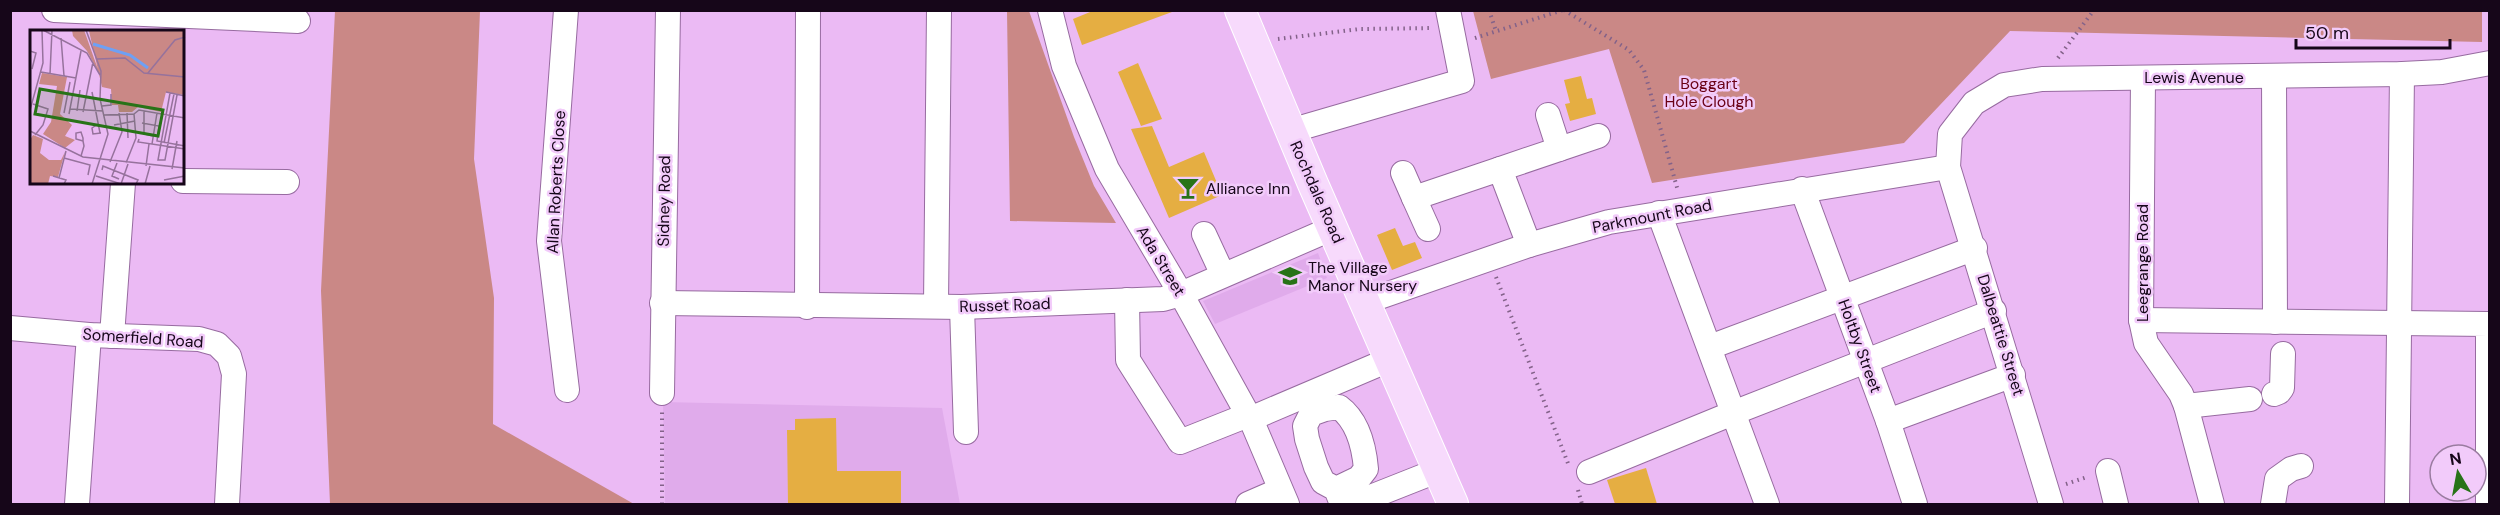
<svg xmlns="http://www.w3.org/2000/svg" width="2500" height="515" viewBox="0 0 2500 515" font-family="'DM Sans',sans-serif">
<style>
.built{fill:#e0abeb}
.green{fill:#ca8886}
.building{fill:#e5ae42}
.lines{fill:none;stroke-linecap:round;stroke-linejoin:round}
.minor-casing{stroke:#976ba0;stroke-width:26}
.major-casing{stroke:#fff;stroke-width:32}
.path{stroke:#836289;stroke-width:4;stroke-dasharray:1.5 4.5;stroke-linecap:butt}
.minor{stroke:#fff;stroke-width:24}
.major{stroke:#f7dafc;stroke-width:30}
.labels{text-anchor:middle;dominant-baseline:central;stroke-width:5;stroke-linejoin:round;paint-order:stroke}
.street-label{font-size:16px;fill:#160619;stroke:#f2cbfa}
.park-label{font-size:16px;fill:#6a0015;stroke:#f2cbfa}
.poi-label{font-size:16px;fill:#160619;stroke:#f2cbfa;text-anchor:start}
.inset-river{fill:none;stroke:#6ea0f5;stroke-width:3}
.inset-road{fill:none;stroke:#96729c;stroke-width:1.5}
.view{fill:#287318;fill-opacity:0.15;stroke:#287318;stroke-width:3}
.inset-edge{fill:none;stroke:#160619;stroke-width:3}
</style>
<rect width="100%" height="100%" fill="#ebbaf4"/>
<!-- built -->
<g class="built">
<path d="M 1318,253 L 1327,278 L 1215,324 L 1203,301 Z"/>
<path d="M 663,402 L 942,408 L 960,504 L 665,504 Z"/>
</g>
<!-- green -->
<g class="green">
<path d="M 335,11 L 480,11 L 474,159 L 494,298 L 493,424 L 634,504 L 330,504 L 321,291 Z"/>
<path d="M 1007,11 L 1029,11 L 1074,137 L 1094,186 L 1116,223 L 1010,221 Z"/>
<path d="M 1473,11 L 2482,10 L 2482,42 L 2010,31 L 1904,143 L 1652,183 L 1609,49 L 1491,79 Z"/>
</g>
<!-- building -->
<g class="building">
<path d="M 1095,10 L 1171,10 L 1172,12 L 1082,45 L 1073,19 Z"/>
<path d="M 1138,63 L 1162,119 L 1141,126 L 1118,72 Z"/>
<path d="M 1581,76 L 1587,99 L 1592,98 L 1596,114 L 1570,121 L 1565,104 L 1570,103 L 1564,80 Z"/>
<path d="M 1152,126 L 1169,167 L 1204,152 L 1222,195 L 1169,218 L 1131,129 Z"/>
<path d="M 1395,228 L 1403,246 L 1415,242 L 1422,258 L 1392,270 L 1377,235 Z"/>
<path d="M 836,418 L 837,471 L 901,471 L 901,504 L 788,504 L 787,430 L 795,430 L 795,419 Z"/>
<path d="M 1646,468 L 1657,504 L 1615,504 L 1607,480 Z"/>
</g>
<g class="lines">
<!-- minor casing -->
<g class="minor-casing">
<g id="minor">
<path d="M 54,10 L 298,21"/>
<path d="M 566,10 L 549,241 L 567,390"/>
<path d="M 1050,10 L 1064,66 L 1107,169 L 1181,294 L 1253,424 L 1287,504"/>
<path d="M 2274,77 L 2275,322"/>
<path d="M 2143,78 L 2141,320 L 2146,343 L 2181,394 L 2186,406 L 2212,504"/>
<path d="M 1548,115 L 1559,149"/>
<path d="M 1290,131 L 1462,81 L 1448,10"/>
<path d="M 1500,169 L 1598,136"/>
<path d="M 1403,173 L 1414,198 L 1500,169 L 1529,245"/>
<path d="M 183,181 L 287,182"/>
<path d="M 1802,189 L 1888,421 L 1915,504"/>
<path d="M 1414,198 L 1428,229"/>
<path d="M 1659,213 L 1767,504"/>
<path d="M 1204,234 L 1223,275"/>
<path d="M 1127,300 L 1128,360 L 1180,442 L 1248,415"/>
<path d="M 1365,302 L 1529,245 L 1609,222 L 1948,167"/>
<path d="M 662,303 L 962,307 L 1163,299 L 1181,294 L 1333,228"/>
<path d="M 936,305 L 939,10"/>
<path d="M 807,307 L 808,10"/>
<path d="M 962,307 L 966,432"/>
<path d="M 2141,320 L 2488,324 L 2488,504"/>
<path d="M 10,328 L 89,335 L 199,339 L 217,344 L 229,356 L 234,374 L 227,504"/>
<path d="M 112,336 L 123,183"/>
<path d="M 1710,347 L 1975,248"/>
<path d="M 662,393 L 668,10"/>
<path d="M 2274,394 L 2279,392 L 2282,388 L 2283,354"/>
<path d="M 2186,406 L 2250,399"/>
<path d="M 1250,419 L 1391,359"/>
<path d="M 1888,421 L 2013,375"/>
<path d="M 2108,471 L 2116,504"/>
<path d="M 1589,472 L 1733,413 L 1994,311"/>
<path d="M 1336,489 L 1359,478 L 1366,469 C 1364,446 1358,421 1339,407 L 1325,409 L 1311,414 L 1305,426 L 1307,439 L 1316,467 L 1323,482 L 1336,489 L 1342,504"/>
<path d="M 77,504 L 89,335"/>
<path d="M 1248,504 L 1280,490"/>
<path d="M 1353,504 L 1439,470"/>
<path d="M 2051,504 L 1948,167 L 1950,134 L 1974,103 L 2004,85 L 2042,79 L 2402,74 L 2442,72 L 2490,63"/>
<path d="M 2273,504 L 2277,479 L 2291,469 L 2301,466"/>
<path d="M 2397,504 L 2402,74"/>
</g>
</g>
<!-- major casing -->
<g class="major-casing">
<path id="major" d="M 1240,10 L 1313,184 L 1453,504"/>
</g>
<!-- path -->
<g class="path">
<path d="M 1489,10 L 1496,31"/>
<path d="M 1564,10 L 1629,50 L 1644,70 L 1678,191"/>
<path d="M 1475,38 L 1563,10"/>
<path d="M 1278,39 L 1360,29 L 1432,28"/>
<path d="M 2058,58 L 2094,10"/>
<path d="M 1496,277 L 1569,466"/>
<path d="M 2066,484 L 2087,477"/>
<path d="M 1578,490 L 1582,504"/>
<path d="M 662,504 L 662,412"/>
</g>
<!-- minor -->
<use href="#minor" class="minor"/>
<!-- major -->
<use href="#major" class="major"/>
</g>
<!-- icons -->
<defs>
<g id="bar-bare" transform="scale(1.8)"><path d="M-6-5H6L.8 .8V4.5H3.5V6h-7V4.5H-.8V.8Z" fill="#287318" stroke="#f2cbfa" stroke-width="2.5" paint-order="stroke"/></g>
<g id="school-bare" transform="scale(1.8)"><path d="M0-5L7-2L0 1L-7-2ZM-4 1L0 2.5L4 1V4Q0 6-4 4Z" fill="#287318" stroke="#f2cbfa" stroke-width="2.5" paint-order="stroke"/></g>
</defs>
<g fill-rule="evenodd">
<use href="#bar-bare" x="1188" y="188"/>
<use href="#school-bare" x="1290" y="276"/>
</g>
<g class="labels">
<!-- street labels -->
<g class="street-label">
<text x="2194" y="77">Lewis Avenue</text>
<text transform="translate(556 182) rotate(-87)">Allan Roberts Close</text>
<text transform="translate(1317 192) rotate(66)">Rochdale Road</text>
<text transform="translate(664 201) rotate(-89)">Sidney Road</text>
<text transform="translate(1652 216) rotate(-11)">Parkmount Road</text>
<text transform="translate(1161 261) rotate(59)">Ada Street</text>
<text transform="translate(2142 263) rotate(-90)">Leegrange Road</text>
<text transform="translate(1005 305) rotate(-2)">Russet Road</text>
<text transform="translate(2001 335) rotate(73)">Dalbeattie Street</text>
<text transform="translate(143 338) rotate(4)">Somerfield Road</text>
<text transform="translate(1860 346) rotate(70)">Holtby Street</text>
</g>
<!-- park labels -->
<g class="park-label">
<text x="1709" y="83">Boggart<tspan x="1709" dy="18">Hole Clough</tspan></text>
</g>
<!-- poi labels -->
<g class="poi-label">
<text x="1206" y="188">Alliance Inn</text>
<text x="1308" y="267">The Village<tspan x="1308" dy="18">Manor Nursery</tspan></text>
</g>
</g>
<!-- overview -->
<g transform="translate(30 30)">
<rect width="154" height="154" fill="#ebbaf4"/>
<path d="M 42,0 L 54,0 L 70,45 L 57,21 L 43,6 ZM 154,0 L 154,65 L 136,62 L 131,82 L 108,77 L 102,82 L 89,82 L 88,75 L 82,75 L 81,59 L 72,57 L 59,1 ZM 12,43 L 37,47 L 30,84 L 42,95 L 35,106 L 45,110 L 35,118 L 13,104 L 21,92 L 27,56 L 9,54 ZM 3,105 L 13,109 L 10,123 L 19,130 L 31,130 L 35,122 L 28,147 L 20,146 L 18,154 L 0,154 L 0,110 Z" fill="#ca8886"/>
<path class="inset-river" d="M 63,14 L 100,25 L 118,38"/>
<path class="inset-road" d="M 13,0 L 57,23 L 70,45M 56,0 L 71,41 L 70,69 L 78,104 L 62,154M 31,8 L 34,46M 0,21 L 6,23 L 2,39M 67,29 L 95,28 L 114,43 L 155,47M 11,42 L 46,48M 118,43 L 145,10 L 155,7M 20,44 L 22,0M 62,62 L 70,103M 136,62 L 155,66M 140,63 L 128,130 L 135,130 L 147,65M 3,74 L 18,79 L 13,95 L 5,105M 72,76 L 81,75 L 81,64M 40,79 L 73,81M 0,80 L 13,33 L 12,0M 47,81 L 50,60M 114,81 L 114,104 L 123,106M 53,82 L 63,32M 34,83 L 40,52M 97,83 L 98,108M 39,84 L 51,21M 104,84 L 109,80 L 155,88M 74,85 L 104,84M 112,93 L 129,96 L 127,111 L 155,116M 68,94 L 62,98 L 63,104 L 71,103M 84,95 L 105,91M 0,101 L 53,127 L 155,138M 109,109 L 108,112 L 155,119M 134,113 L 144,64M 122,114 L 127,83M 51,126 L 54,116 L 53,111 L 53,108 L 51,102 L 46,103 L 46,109 L 53,111M 34,128 L 60,135 L 58,145M 80,132 L 92,102 L 89,83M 87,133 L 82,146 L 89,149M 96,133 L 106,108 L 104,84M 116,136 L 119,114M 142,139 L 147,111M 72,140 L 73,136 L 108,150 L 106,154M 23,146 L 36,150 L 34,154M 66,146 L 91,154M 29,148 L 36,121M 134,150 L 155,146M 91,154 L 98,134M 115,154 L 120,136"/>
<path class="view" d="M 10,59 L 133,80 L 128,106 L 5,84 Z"/>
<rect width="154" height="154" class="inset-edge"/>
</g>
<!-- border -->
<rect width="2500" height="515" fill="none" stroke="#160619" stroke-width="24"/>
<!-- north arrow -->
<g transform="translate(2458 473) rotate(350)"><circle r="28" fill="#f2cbfa" stroke="#9a7ca0" stroke-width="1.5"/>
<path d="M0-4.5L10 22L0 15L-10 22Z" fill="#287318"/>
<text y="-9" font-size="16" font-weight="bold" text-anchor="middle" fill="#160619">N</text>
</g>
<!-- scale -->
<path d="M2296 39v9h154v-9" fill="none" stroke="#160619" stroke-width="3"/>
<text x="2305" y="39" font-size="18" fill="#160619" stroke="#f2cbfa" stroke-width="4.5" paint-order="stroke">50 m</text>
</svg>
